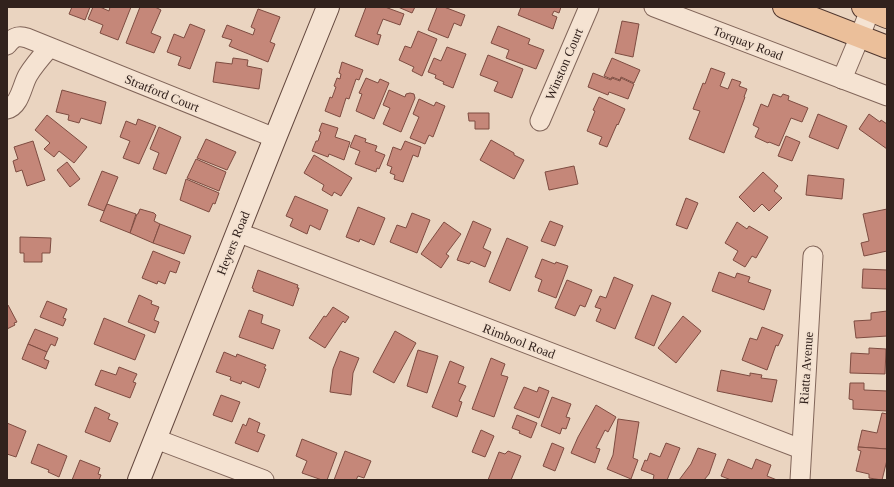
<svg xmlns="http://www.w3.org/2000/svg" width="894" height="487" viewBox="0 0 894 487" font-family="'Times New Roman',serif">
<style>
.building{fill:#c58779;stroke:#7e4c41}
.lines{fill:none;stroke-linecap:round;stroke-linejoin:round}
.street-casing{stroke:#816559;stroke-width:21}
.secondary-casing{stroke:#63473d;stroke-width:24}
.primary-casing{stroke:#4f362e;stroke-width:24}
.street{stroke:#f5e3d2;stroke-width:19}
.secondary{stroke:#f5e3d2;stroke-width:22}
.primary{stroke:#ebbf9a;stroke-width:22}
.labels{text-anchor:middle;dominant-baseline:central;stroke-width:3.5;stroke-linejoin:round;paint-order:stroke}
.street-label{font-size:13px;fill:#32221d;stroke:#f2e0cf}
</style>
<rect width="100%" height="100%" fill="#ead4c0"/>
<!-- building -->
<g class="building">
<path d="M 72,7 L 90,7 L 85,20 L 69,14 Z"/>
<path d="M 93,7 L 100,7 L 109,11 L 110,7 L 131,7 L 118,40 L 100,33 L 103,25 L 88,19 Z"/>
<path d="M 140,7 L 155,7 L 161,10 L 151,33 L 161,37 L 154,53 L 126,43 Z"/>
<path d="M 366,7 L 385,7 L 404,14 L 400,25 L 383,19 L 377,34 L 381,35 L 378,45 L 355,36 Z"/>
<path d="M 398,7 L 415,7 L 412,13 Z"/>
<path d="M 437,7 L 444,7 L 465,15 L 461,26 L 454,23 L 448,38 L 428,30 Z"/>
<path d="M 521,7 L 561,7 L 559,13 L 554,11 L 552,15 L 557,17 L 553,29 L 518,15 Z"/>
<path d="M 258,9 L 280,17 L 270,42 L 275,44 L 268,62 L 229,46 L 232,40 L 222,37 L 227,25 L 253,35 L 255,29 L 251,27 Z"/>
<path d="M 622,21 L 639,24 L 633,57 L 615,53 Z"/>
<path d="M 190,24 L 205,30 L 190,69 L 178,65 L 181,57 L 167,52 L 174,34 L 184,38 Z"/>
<path d="M 498,26 L 530,39 L 528,44 L 544,50 L 536,69 L 506,58 L 509,50 L 491,43 Z"/>
<path d="M 418,31 L 437,39 L 422,76 L 412,71 L 414,67 L 399,60 L 405,46 L 411,48 Z"/>
<path d="M 447,47 L 466,54 L 453,88 L 443,84 L 444,82 L 435,78 L 436,75 L 428,72 L 434,58 L 441,61 Z"/>
<path d="M 488,55 L 523,69 L 512,98 L 494,91 L 498,82 L 480,75 Z"/>
<path d="M 233,58 L 248,60 L 247,66 L 262,69 L 259,89 L 213,82 L 216,62 L 232,64 Z"/>
<path d="M 612,58 L 640,70 L 634,83 L 621,77 L 620,80 L 612,77 L 611,79 L 604,76 Z"/>
<path d="M 342,62 L 363,70 L 359,80 L 356,79 L 349,99 L 346,98 L 340,117 L 325,111 L 330,97 L 332,98 L 336,87 L 334,86 L 337,78 L 340,79 L 341,74 L 339,73 Z"/>
<path d="M 711,68 L 725,73 L 720,86 L 728,89 L 732,79 L 741,82 L 739,86 L 747,89 L 744,97 L 745,97 L 724,153 L 689,139 L 700,111 L 693,109 L 703,83 L 705,84 Z"/>
<path d="M 593,73 L 611,80 L 612,78 L 620,81 L 621,78 L 634,84 L 628,99 L 609,92 L 608,95 L 588,87 Z"/>
<path d="M 366,78 L 378,83 L 380,79 L 389,83 L 374,119 L 356,111 L 362,94 L 359,93 Z"/>
<path d="M 62,90 L 106,102 L 101,124 L 81,118 L 79,123 L 68,120 L 69,115 L 56,112 Z"/>
<path d="M 389,90 L 405,97 L 406,94 L 410,93 L 414,94 L 415,98 L 401,132 L 383,124 L 390,108 L 383,105 Z"/>
<path d="M 773,94 L 781,97 L 783,94 L 789,96 L 788,100 L 808,108 L 802,122 L 791,118 L 779,146 L 769,142 L 768,143 L 755,137 L 759,128 L 753,125 L 761,104 L 768,107 Z"/>
<path d="M 599,97 L 625,109 L 618,125 L 617,124 L 607,147 L 599,144 L 602,137 L 587,131 L 595,111 L 593,110 Z"/>
<path d="M 419,99 L 434,106 L 436,102 L 445,106 L 433,137 L 429,135 L 425,144 L 410,138 L 419,117 L 413,114 Z"/>
<path d="M 468,113 L 489,113 L 489,129 L 475,129 L 475,121 L 469,121 Z"/>
<path d="M 818,114 L 847,126 L 838,149 L 809,137 Z"/>
<path d="M 869,114 L 880,122 L 881,120 L 887,124 L 887,149 L 859,129 Z"/>
<path d="M 47,115 L 87,147 L 74,163 L 59,151 L 54,157 L 44,149 L 50,143 L 35,130 Z"/>
<path d="M 138,119 L 156,126 L 139,164 L 123,158 L 130,141 L 120,137 L 126,121 L 136,125 Z"/>
<path d="M 322,123 L 338,128 L 335,137 L 350,142 L 344,160 L 329,154 L 328,157 L 312,151 L 316,141 L 318,141 L 321,132 L 319,131 Z"/>
<path d="M 159,127 L 181,137 L 166,174 L 153,169 L 159,153 L 150,149 Z"/>
<path d="M 355,135 L 366,139 L 365,142 L 377,146 L 375,151 L 385,155 L 379,169 L 377,168 L 376,172 L 355,164 L 360,151 L 350,147 Z"/>
<path d="M 786,136 L 800,142 L 792,161 L 778,156 Z"/>
<path d="M 206,139 L 236,152 L 227,170 L 197,158 Z"/>
<path d="M 491,140 L 514,153 L 514,155 L 524,160 L 514,179 L 480,160 Z"/>
<path d="M 33,141 L 45,180 L 27,186 L 22,170 L 16,172 L 13,161 L 18,159 L 14,147 Z"/>
<path d="M 405,141 L 421,147 L 418,157 L 413,155 L 403,182 L 394,179 L 395,175 L 390,173 L 392,167 L 387,165 L 393,147 L 401,150 Z"/>
<path d="M 314,155 L 352,178 L 341,196 L 334,192 L 332,196 L 322,190 L 324,185 L 304,173 Z"/>
<path d="M 196,159 L 226,172 L 219,191 L 187,178 Z"/>
<path d="M 67,162 L 80,179 L 70,187 L 57,170 Z"/>
<path d="M 574,166 L 578,184 L 549,190 L 545,172 Z"/>
<path d="M 102,171 L 118,177 L 104,211 L 88,205 Z"/>
<path d="M 763,172 L 778,186 L 774,191 L 782,198 L 769,211 L 762,204 L 754,212 L 739,197 Z"/>
<path d="M 808,175 L 844,179 L 842,199 L 806,195 Z"/>
<path d="M 186,179 L 219,193 L 215,204 L 213,203 L 209,212 L 180,200 Z"/>
<path d="M 295,196 L 328,210 L 320,230 L 310,225 L 307,234 L 290,226 L 293,219 L 286,216 Z"/>
<path d="M 686,198 L 698,203 L 687,229 L 676,225 Z"/>
<path d="M 107,204 L 136,214 L 130,233 L 100,221 Z"/>
<path d="M 358,207 L 385,218 L 374,245 L 360,239 L 359,242 L 346,237 Z"/>
<path d="M 140,209 L 154,213 L 156,215 L 154,221 L 160,224 L 153,243 L 130,233 L 137,214 L 138,214 Z"/>
<path d="M 887,209 L 887,251 L 864,256 L 861,243 L 869,241 L 863,214 Z"/>
<path d="M 412,213 L 430,220 L 417,253 L 390,242 L 397,225 L 406,228 Z"/>
<path d="M 473,221 L 491,229 L 483,248 L 491,252 L 485,267 L 471,261 L 469,264 L 457,260 Z"/>
<path d="M 550,221 L 563,226 L 555,246 L 541,241 Z"/>
<path d="M 444,222 L 461,234 L 446,254 L 449,256 L 441,268 L 421,254 Z"/>
<path d="M 737,222 L 747,229 L 749,226 L 768,237 L 756,258 L 752,256 L 745,267 L 733,260 L 738,251 L 725,243 Z"/>
<path d="M 160,224 L 191,236 L 184,254 L 153,243 Z"/>
<path d="M 20,237 L 51,238 L 50,253 L 42,253 L 42,262 L 24,262 L 24,253 L 20,253 Z"/>
<path d="M 507,238 L 528,247 L 510,291 L 489,282 Z"/>
<path d="M 153,251 L 180,262 L 176,273 L 170,271 L 165,284 L 158,281 L 157,284 L 142,278 Z"/>
<path d="M 542,259 L 555,264 L 556,262 L 568,266 L 556,298 L 538,291 L 542,280 L 535,277 Z"/>
<path d="M 863,269 L 887,270 L 887,289 L 862,288 Z"/>
<path d="M 258,270 L 298,285 L 297,288 L 299,288 L 293,306 L 253,291 L 254,289 L 252,288 Z"/>
<path d="M 719,272 L 735,278 L 737,273 L 750,277 L 748,282 L 771,290 L 764,310 L 712,291 Z"/>
<path d="M 614,277 L 633,285 L 615,329 L 596,321 L 601,309 L 595,307 L 600,296 L 606,298 Z"/>
<path d="M 567,280 L 592,290 L 585,307 L 580,305 L 575,316 L 555,308 Z"/>
<path d="M 139,295 L 152,301 L 151,304 L 159,307 L 154,320 L 159,322 L 155,333 L 128,322 Z"/>
<path d="M 652,295 L 671,303 L 654,346 L 635,338 Z"/>
<path d="M 47,301 L 67,309 L 63,318 L 66,319 L 63,326 L 40,317 Z"/>
<path d="M 7,305 L 8,305 L 17,322 L 14,323 L 15,325 L 7,329 Z"/>
<path d="M 333,307 L 349,317 L 345,323 L 343,321 L 325,348 L 309,338 L 324,316 L 326,317 Z"/>
<path d="M 249,310 L 263,315 L 261,323 L 280,330 L 273,349 L 239,337 Z"/>
<path d="M 887,311 L 887,336 L 856,338 L 854,321 L 871,320 L 871,313 Z"/>
<path d="M 683,316 L 701,331 L 676,363 L 658,348 Z"/>
<path d="M 104,318 L 145,335 L 135,360 L 94,344 Z"/>
<path d="M 762,327 L 783,335 L 778,346 L 776,345 L 767,370 L 742,360 L 750,338 L 757,340 Z"/>
<path d="M 35,329 L 58,338 L 55,346 L 51,344 L 47,352 L 28,344 Z"/>
<path d="M 395,331 L 416,343 L 394,383 L 373,372 Z"/>
<path d="M 28,344 L 47,352 L 44,359 L 49,361 L 46,369 L 22,359 Z"/>
<path d="M 869,348 L 886,349 L 885,374 L 850,373 L 851,353 L 869,354 Z"/>
<path d="M 418,350 L 438,356 L 427,393 L 407,386 Z"/>
<path d="M 340,351 L 359,358 L 353,373 L 351,395 L 330,392 L 333,369 Z"/>
<path d="M 224,352 L 236,357 L 237,354 L 266,365 L 264,368 L 266,369 L 259,388 L 242,381 L 241,384 L 230,380 L 231,377 L 216,372 Z"/>
<path d="M 491,358 L 505,364 L 501,375 L 508,377 L 494,417 L 472,409 Z"/>
<path d="M 450,361 L 464,367 L 458,383 L 466,386 L 459,401 L 462,402 L 457,417 L 432,407 Z"/>
<path d="M 119,367 L 137,374 L 133,382 L 136,383 L 130,398 L 95,385 L 101,370 L 116,375 Z"/>
<path d="M 721,370 L 750,376 L 750,373 L 762,375 L 761,378 L 777,380 L 772,402 L 717,391 Z"/>
<path d="M 850,383 L 864,383 L 864,390 L 887,391 L 887,411 L 853,409 L 853,400 L 849,399 Z"/>
<path d="M 524,387 L 537,392 L 539,387 L 549,391 L 539,418 L 514,408 Z"/>
<path d="M 221,395 L 240,402 L 232,422 L 213,415 Z"/>
<path d="M 552,397 L 571,404 L 566,417 L 570,418 L 566,429 L 562,428 L 560,434 L 541,426 Z"/>
<path d="M 596,405 L 616,417 L 608,432 L 605,430 L 596,448 L 600,449 L 595,463 L 571,453 L 578,437 Z"/>
<path d="M 95,407 L 110,414 L 108,419 L 118,423 L 110,442 L 85,432 Z"/>
<path d="M 882,413 L 887,414 L 887,449 L 858,447 L 862,430 L 877,433 Z"/>
<path d="M 517,415 L 537,423 L 531,438 L 519,433 L 520,431 L 512,428 Z"/>
<path d="M 249,418 L 260,423 L 257,432 L 265,435 L 258,452 L 235,443 L 243,424 L 246,426 Z"/>
<path d="M 618,419 L 639,422 L 633,458 L 638,460 L 631,479 L 607,469 L 613,455 Z"/>
<path d="M 7,423 L 26,431 L 16,457 L 7,454 Z"/>
<path d="M 481,430 L 494,436 L 485,457 L 472,452 Z"/>
<path d="M 302,439 L 337,453 L 327,480 L 322,480 L 302,473 L 307,461 L 296,456 Z"/>
<path d="M 552,443 L 564,448 L 555,471 L 543,466 Z"/>
<path d="M 666,443 L 680,448 L 667,480 L 653,480 L 654,475 L 641,470 L 645,460 L 647,461 L 650,453 L 660,457 Z"/>
<path d="M 38,444 L 67,456 L 59,477 L 48,472 L 49,470 L 31,463 Z"/>
<path d="M 858,447 L 887,449 L 887,460 L 882,480 L 869,478 L 869,474 L 856,471 L 861,451 L 858,450 Z"/>
<path d="M 698,448 L 716,454 L 709,474 L 704,480 L 679,480 L 691,464 Z"/>
<path d="M 345,451 L 371,461 L 364,478 L 358,476 L 356,480 L 334,480 Z"/>
<path d="M 508,451 L 521,456 L 511,480 L 488,480 L 499,452 L 505,454 Z"/>
<path d="M 728,459 L 752,469 L 756,459 L 771,465 L 767,476 L 777,480 L 731,480 L 721,476 Z"/>
<path d="M 80,460 L 100,468 L 98,474 L 101,475 L 99,480 L 72,480 Z"/>
</g>
<g class="lines">
<!-- street casing -->
<g class="street-casing">
<g id="street">
<path d="M 654,7 L 887,96"/>
<path d="M 7,45 C 13,37 18,35 27,38 L 275,138"/>
<path d="M 842,79 L 860,36 L 870,10"/>
<path d="M 7,109 C 20,106 22,85 28,75 C 34,65 42,56 49,48"/>
<path d="M 540,121 L 589,7"/>
<path d="M 237,232 L 801,449"/>
<path d="M 156,439 L 264,480"/>
<path d="M 800,480 L 813,256"/>
</g>
</g>
<!-- secondary casing -->
<g class="secondary-casing">
<path id="secondary" d="M 139,480 L 275,138 L 328,7"/>
</g>
<!-- primary casing -->
<g class="primary-casing">
<g id="primary">
<path d="M 784,7 L 887,47"/>
<path d="M 863,7 L 887,17"/>
</g>
</g>
<!-- street -->
<use href="#street" class="street"/>
<!-- secondary -->
<use href="#secondary" class="secondary"/>
<!-- primary -->
<use href="#primary" class="primary"/>
</g>
<g class="labels">
<!-- street labels -->
<g class="street-label">
<text transform="translate(748 43) rotate(21)">Torquay Road</text>
<text transform="translate(564 64) rotate(-67)">Winston Court</text>
<text transform="translate(162 93) rotate(22)">Stratford Court</text>
<text transform="translate(233 243) rotate(-68)">Heyers Road</text>
<text transform="translate(519 341) rotate(21)">Rimbool Road</text>
<text transform="translate(806 368) rotate(-86)">Riatta Avenue</text>
</g>
</g>
<!-- border -->
<rect width="894" height="487" fill="none" stroke="#32221d" stroke-width="16"/>
</svg>
